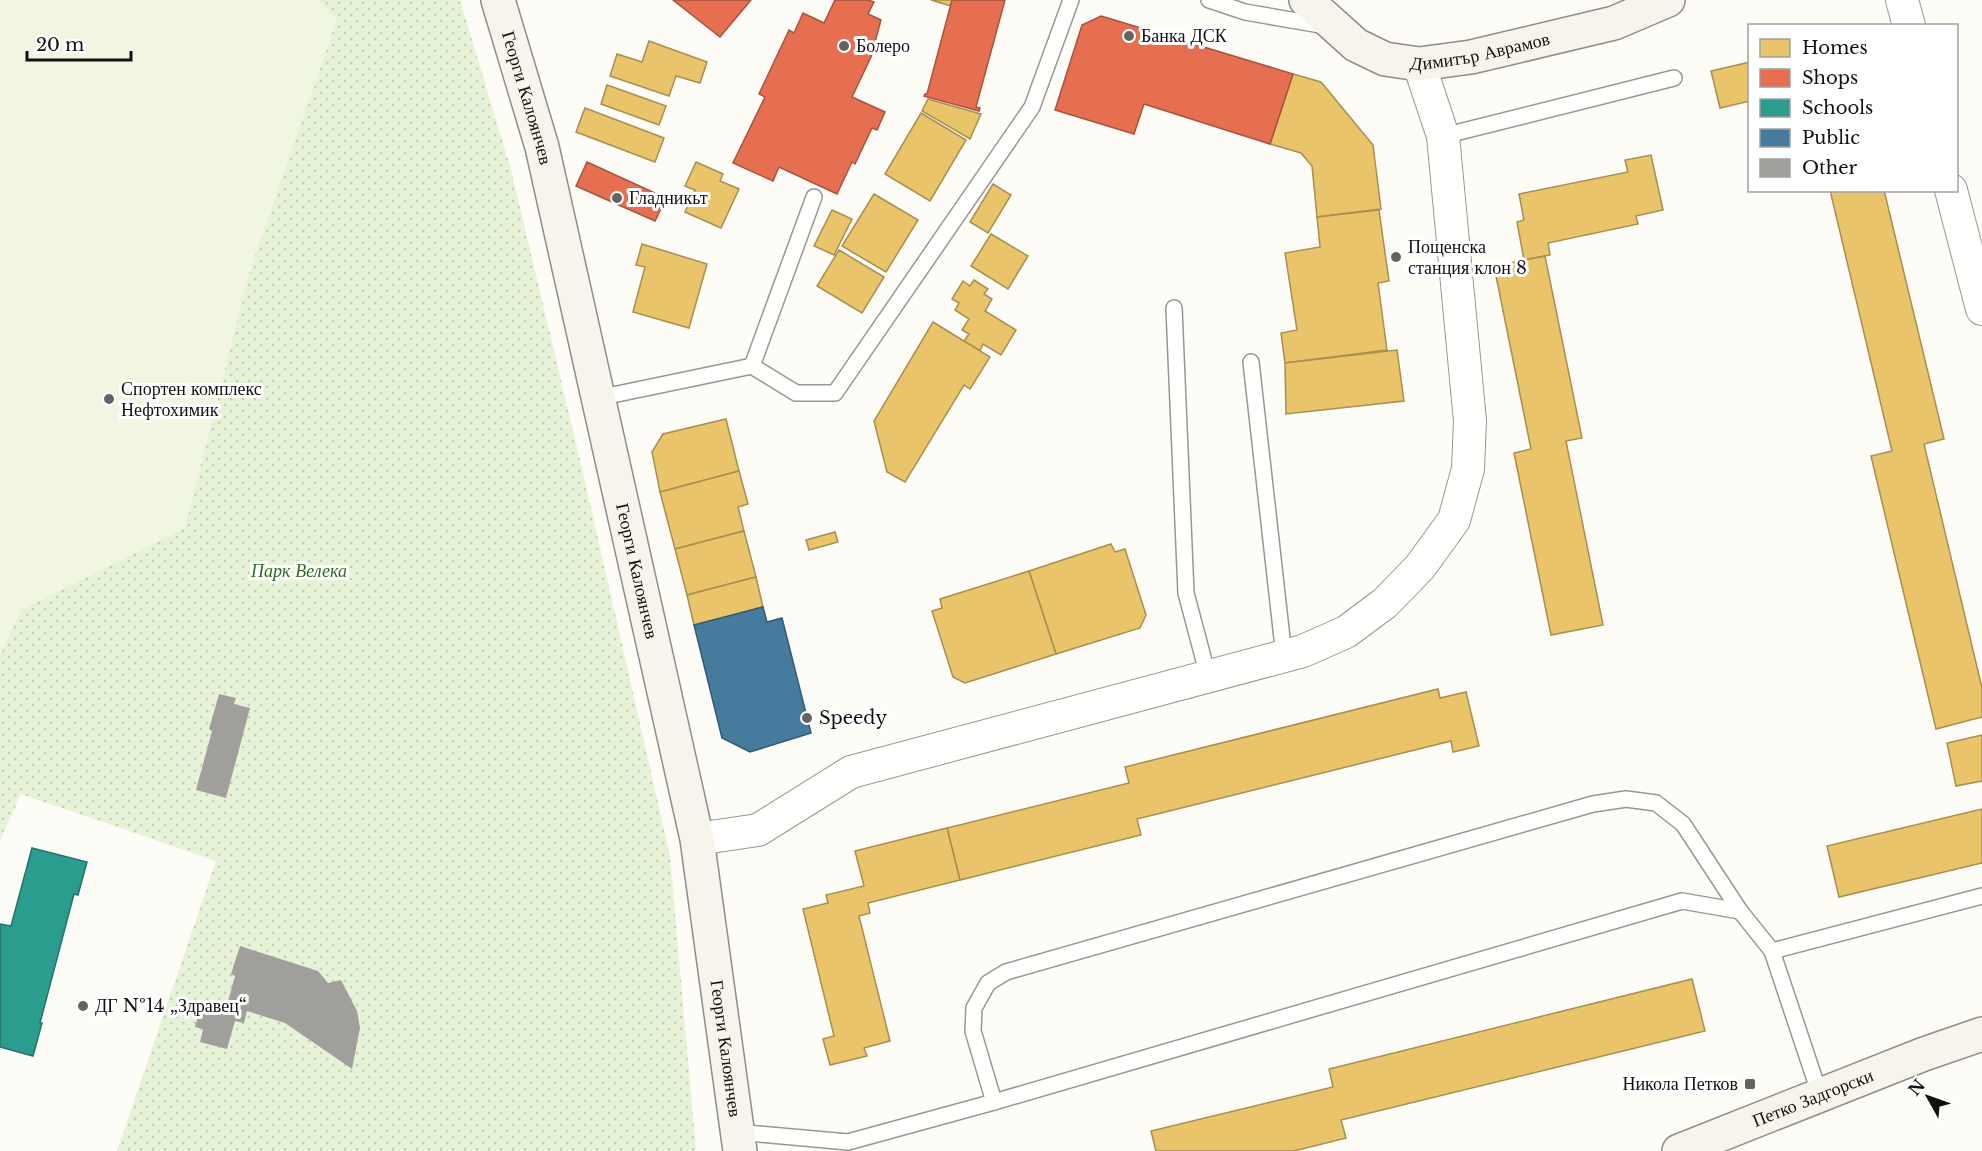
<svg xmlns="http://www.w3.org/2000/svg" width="1982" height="1151" viewBox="0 0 1982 1151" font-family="'Libre Baskerville',serif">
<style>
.green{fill:url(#green-dots)}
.pitch{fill:#f0f6e1}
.homes{fill:#e9c46a;stroke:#a88e4f;stroke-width:1.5}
.shops{fill:#e76f51;stroke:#a7533e;stroke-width:1.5}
.schools{fill:#2a9d8f;stroke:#227369;stroke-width:1.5}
.public{fill:#457b9d;stroke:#355b73;stroke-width:1.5}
.building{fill:#a19f9c}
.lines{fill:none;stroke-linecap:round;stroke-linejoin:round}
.lane-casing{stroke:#979795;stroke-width:18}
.street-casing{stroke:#979795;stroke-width:34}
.secondary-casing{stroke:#8e8d8b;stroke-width:36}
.lane{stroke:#fffffe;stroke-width:15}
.street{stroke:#fffffe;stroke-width:32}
.secondary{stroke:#f6f4eb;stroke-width:33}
.poi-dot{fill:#646362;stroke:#fff;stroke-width:2}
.labels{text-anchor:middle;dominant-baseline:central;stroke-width:6;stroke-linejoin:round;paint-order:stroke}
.poi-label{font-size:18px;fill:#111;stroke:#fff;text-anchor:start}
.street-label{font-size:18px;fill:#111;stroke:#fff}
.park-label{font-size:18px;font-style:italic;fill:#2f6b1f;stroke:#fff}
</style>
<defs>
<pattern id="green-dots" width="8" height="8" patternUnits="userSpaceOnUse" patternTransform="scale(1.5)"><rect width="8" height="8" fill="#e7f3d7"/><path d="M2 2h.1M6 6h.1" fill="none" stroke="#c5cfb8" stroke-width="1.8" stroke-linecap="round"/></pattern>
</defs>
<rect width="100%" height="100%" fill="#fdfcf7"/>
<!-- green -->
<path class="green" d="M 0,0 L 460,0 L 511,170 L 584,477 L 670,856 L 696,1151 L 117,1151 L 216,861 L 21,794 L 0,841 Z"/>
<!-- pitch -->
<path class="pitch" d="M 0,0 L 318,0 L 337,19 L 250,271 L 185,528 L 21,610 L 0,656 Z"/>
<!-- homes -->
<g class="homes">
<path d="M 931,0 L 952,0 L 951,6 Z"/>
<path d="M 649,41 L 707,62 L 700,83 L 676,76 L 669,96 L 610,76 L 617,54 L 642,62 Z"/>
<path d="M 1750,62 L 1750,101 L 1720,108 L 1711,71 Z"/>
<path d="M 1293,74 L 1321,82 L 1373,145 L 1381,209 L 1317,217 L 1312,166 L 1301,153 L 1270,144 Z"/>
<path d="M 607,85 L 666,106 L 659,125 L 601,104 Z"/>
<path d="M 928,99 L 981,114 L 970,139 L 922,111 Z"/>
<path d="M 585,108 L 664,138 L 655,162 L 576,132 Z"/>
<path d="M 921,113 L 966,140 L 930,201 L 885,174 Z"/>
<path d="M 1651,155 L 1663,210 L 1636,216 L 1638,224 L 1548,243 L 1550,255 L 1524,260 L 1517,222 L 1524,220 L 1519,194 L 1628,172 L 1625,160 Z"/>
<path d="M 696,162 L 723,174 L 720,181 L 739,189 L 721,228 L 685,212 L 695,190 L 685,186 Z"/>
<path d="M 993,184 L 1011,195 L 988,233 L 970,222 Z"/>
<path d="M 1830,190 L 1884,190 L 1944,439 L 1924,444 L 1982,688 L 1982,717 L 1936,729 L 1871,456 L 1892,451 Z"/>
<path d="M 874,194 L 918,220 L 886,272 L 842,246 Z"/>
<path d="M 832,210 L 852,219 L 834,255 L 814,246 Z"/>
<path d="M 1379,210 L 1389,281 L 1378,283 L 1387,350 L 1285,363 L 1281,333 L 1297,330 L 1285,253 L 1320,247 L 1317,217 Z"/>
<path d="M 991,234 L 1028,256 L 1008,289 L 971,266 Z"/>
<path d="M 642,244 L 707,264 L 689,328 L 633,312 L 645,267 L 636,265 Z"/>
<path d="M 839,250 L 884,277 L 862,313 L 817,286 Z"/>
<path d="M 1545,256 L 1582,438 L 1566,441 L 1603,625 L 1551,635 L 1514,453 L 1531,449 L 1494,266 Z"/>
<path d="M 974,280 L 988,289 L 984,294 L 992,299 L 985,311 L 1016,330 L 1001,355 L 983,344 L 980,351 L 964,341 L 969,334 L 962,330 L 969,319 L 955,310 L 959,303 L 952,299 L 963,281 L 970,286 Z"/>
<path d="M 933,322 L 990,357 L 970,389 L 964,385 L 905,482 L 887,472 L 874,421 Z"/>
<path d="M 1397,350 L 1404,401 L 1286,414 L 1285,363 Z"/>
<path d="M 726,419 L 739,471 L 660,492 L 652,452 L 663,434 Z"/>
<path d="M 739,471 L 748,504 L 738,507 L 744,531 L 675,549 L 660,492 Z"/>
<path d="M 744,531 L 756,577 L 687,595 L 675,549 Z"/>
<path d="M 835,532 L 838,542 L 809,550 L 806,540 Z"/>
<path d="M 1111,544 L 1115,552 L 1125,549 L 1146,615 L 1140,628 L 1056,654 L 1029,571 Z"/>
<path d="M 1029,571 L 1056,654 L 965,683 L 953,677 L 932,611 L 942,608 L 940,599 Z"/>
<path d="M 756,577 L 763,607 L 694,625 L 687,595 Z"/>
<path d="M 1438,689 L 1440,698 L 1466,692 L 1479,746 L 1453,752 L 1451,741 L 1137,819 L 1141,835 L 960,880 L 947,828 L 1129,783 L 1125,767 Z"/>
<path d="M 1982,735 L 1982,781 L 1956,786 L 1947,743 Z"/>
<path d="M 1982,809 L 1982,863 L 1839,897 L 1827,846 Z"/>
<path d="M 947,828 L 960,880 L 868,903 L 870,913 L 859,916 L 890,1041 L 864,1048 L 867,1056 L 830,1065 L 823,1039 L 834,1036 L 803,909 L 828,903 L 826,895 L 864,886 L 855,851 Z"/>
<path d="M 1692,979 L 1705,1031 L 1341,1120 L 1346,1138 L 1294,1151 L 1156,1151 L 1151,1131 L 1333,1087 L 1329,1069 Z"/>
</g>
<!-- shops -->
<g class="shops">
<path d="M 673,0 L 751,0 L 720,37 Z"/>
<path d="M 835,0 L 868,0 L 874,2 L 868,14 L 881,20 L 871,57 L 852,97 L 885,112 L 877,130 L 872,128 L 855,164 L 852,162 L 837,194 L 779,167 L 773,181 L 733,163 L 765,97 L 759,94 L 789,30 L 794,33 L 803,13 L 824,23 Z"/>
<path d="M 952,0 L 1005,0 L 976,107 L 980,108 L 979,111 L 924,96 L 925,94 L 927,94 Z"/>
<path d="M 1101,16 L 1293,74 L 1270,144 L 1144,104 L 1134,134 L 1055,110 L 1082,25 Z"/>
<path d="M 587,162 L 666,198 L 655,221 L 576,186 Z"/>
</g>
<!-- schools -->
<path class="schools" d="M 32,848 L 87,862 L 78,895 L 74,894 L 40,1023 L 42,1023 L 33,1056 L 0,1047 L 0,924 L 11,926 Z"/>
<!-- public -->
<path class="public" d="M 763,607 L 767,622 L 782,618 L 811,733 L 750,752 L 722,738 L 694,625 Z"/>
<!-- building -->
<g class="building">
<path d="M 219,694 L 236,698 L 234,704 L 250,708 L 226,798 L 196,790 L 212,731 L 209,729 Z"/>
<path d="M 240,946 L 318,971 L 328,983 L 341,980 L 357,1011 L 360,1028 L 352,1069 L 285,1023 L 247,1011 L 244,1023 L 235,1021 L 227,1049 L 200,1042 L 203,1029 L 195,1027 L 200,1009 L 209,1011 L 211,1001 L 227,1005 L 235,976 L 231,974 Z"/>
</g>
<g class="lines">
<!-- lane casing -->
<g class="lane-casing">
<g id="lane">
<path d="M 1209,0 L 1245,12 L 1326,26"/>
<path d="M 1443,136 L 1674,78"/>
<path d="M 814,197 L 752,366 L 796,393 L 835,393 L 1032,107 L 1071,0"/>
<path d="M 1174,308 L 1186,593 L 1208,676"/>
<path d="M 1251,362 L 1284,656"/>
<path d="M 598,398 L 752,366"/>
<path d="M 1772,951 L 1982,896"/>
<path d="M 994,1102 L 973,1031 L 974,1008 L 988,983 L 1006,972 L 1593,804 L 1626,799 L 1656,803 L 1683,824 L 1740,911 L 1772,951 L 1820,1095"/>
<path d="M 737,1132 L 848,1142 L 994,1102 L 1682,901 L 1740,911"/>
</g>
</g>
<!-- street casing -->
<g class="street-casing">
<g id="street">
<path d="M 1902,0 L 1909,26"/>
<path d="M 1951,190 L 1982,309"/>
<path d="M 697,839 L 758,830 L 851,772 L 1303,651 L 1346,632 L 1385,603 L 1420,567 L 1454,520 L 1468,469 L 1470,421 L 1443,136 L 1419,64"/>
</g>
</g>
<!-- secondary casing -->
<g class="secondary-casing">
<g id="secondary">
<path id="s1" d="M 498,0 L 542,147 L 697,839 L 740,1151"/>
<path id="s2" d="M 1306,0 L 1356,45 L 1385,59 L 1419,64 L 1471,57 L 1614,23 L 1668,0"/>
<path id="s3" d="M 1679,1151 L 1924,1054 L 1982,1034"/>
</g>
</g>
<!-- lane -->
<use href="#lane" class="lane"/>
<!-- street -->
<use href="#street" class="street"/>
<!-- secondary -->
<use href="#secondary" class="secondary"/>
</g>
<!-- markers -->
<g class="poi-dot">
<circle cx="1129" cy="36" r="6"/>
<circle cx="844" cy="46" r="6"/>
<circle cx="617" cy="198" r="6"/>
<circle cx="1396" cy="257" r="6"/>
<circle cx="109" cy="399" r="6"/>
<circle cx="807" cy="718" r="6"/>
<circle cx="83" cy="1006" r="6"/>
<rect x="1744" y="1078" width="12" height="12" rx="3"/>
</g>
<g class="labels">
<!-- poi labels -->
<g class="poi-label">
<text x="1141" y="36">Банка ДСК</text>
<text x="856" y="46">Болеро</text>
<text x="629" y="198">Гладникьт</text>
<text x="1408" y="247">Пощенска<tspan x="1408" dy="21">станция клон 8</tspan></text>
<text x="121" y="389">Спортен комплекс<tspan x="121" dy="21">Нефтохимик</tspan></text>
<text x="819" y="718">Speedy</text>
<text x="95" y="1006">ДГ №14 „Здравец“</text>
<text x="1738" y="1084" text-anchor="end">Никола Петков</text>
</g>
<!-- street labels -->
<g class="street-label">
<text stroke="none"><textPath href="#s2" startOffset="196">Димитър Аврамов</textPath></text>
<text stroke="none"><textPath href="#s1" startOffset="102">Георги Калоянчев</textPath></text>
<text stroke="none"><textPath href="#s1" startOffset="588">Георги Калоянчев</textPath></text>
<text stroke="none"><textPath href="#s1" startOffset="1074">Георги Калоянчев</textPath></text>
<text stroke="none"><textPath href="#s3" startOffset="144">Петко Задгорски</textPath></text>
</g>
<!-- park labels -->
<g class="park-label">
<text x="299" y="571">Парк Велека</text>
</g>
</g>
<!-- legend -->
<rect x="1748" y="24" width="210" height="168" fill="#ffffff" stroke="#a0a0a0" stroke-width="1.5"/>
<rect x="1760" y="39" width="30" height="18" fill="#e9c46a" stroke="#a0a0a0" stroke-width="1.5"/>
<text x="1802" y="54" font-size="18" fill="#111111">Homes</text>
<rect x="1760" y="69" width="30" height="18" fill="#e76f51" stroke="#a0a0a0" stroke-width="1.5"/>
<text x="1802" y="84" font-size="18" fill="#111111">Shops</text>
<rect x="1760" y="99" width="30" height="18" fill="#2a9d8f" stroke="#a0a0a0" stroke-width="1.5"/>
<text x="1802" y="114" font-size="18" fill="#111111">Schools</text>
<rect x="1760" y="129" width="30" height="18" fill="#457b9d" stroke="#a0a0a0" stroke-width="1.5"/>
<text x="1802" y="144" font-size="18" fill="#111111">Public</text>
<rect x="1760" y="159" width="30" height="18" fill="#a19f9c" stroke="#a0a0a0" stroke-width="1.5"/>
<text x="1802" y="174" font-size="18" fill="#111111">Other</text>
<!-- north arrow -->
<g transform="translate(1928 1097) rotate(310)" stroke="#ffffff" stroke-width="4.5" paint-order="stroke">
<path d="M0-4.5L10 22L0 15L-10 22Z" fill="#111111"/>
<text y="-9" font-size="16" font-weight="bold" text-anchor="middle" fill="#111111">N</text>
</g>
<!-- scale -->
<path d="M27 51v9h104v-9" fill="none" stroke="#111111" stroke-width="3"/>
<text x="36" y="51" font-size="18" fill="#111111" stroke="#ffffff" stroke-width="4.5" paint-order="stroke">20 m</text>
</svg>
